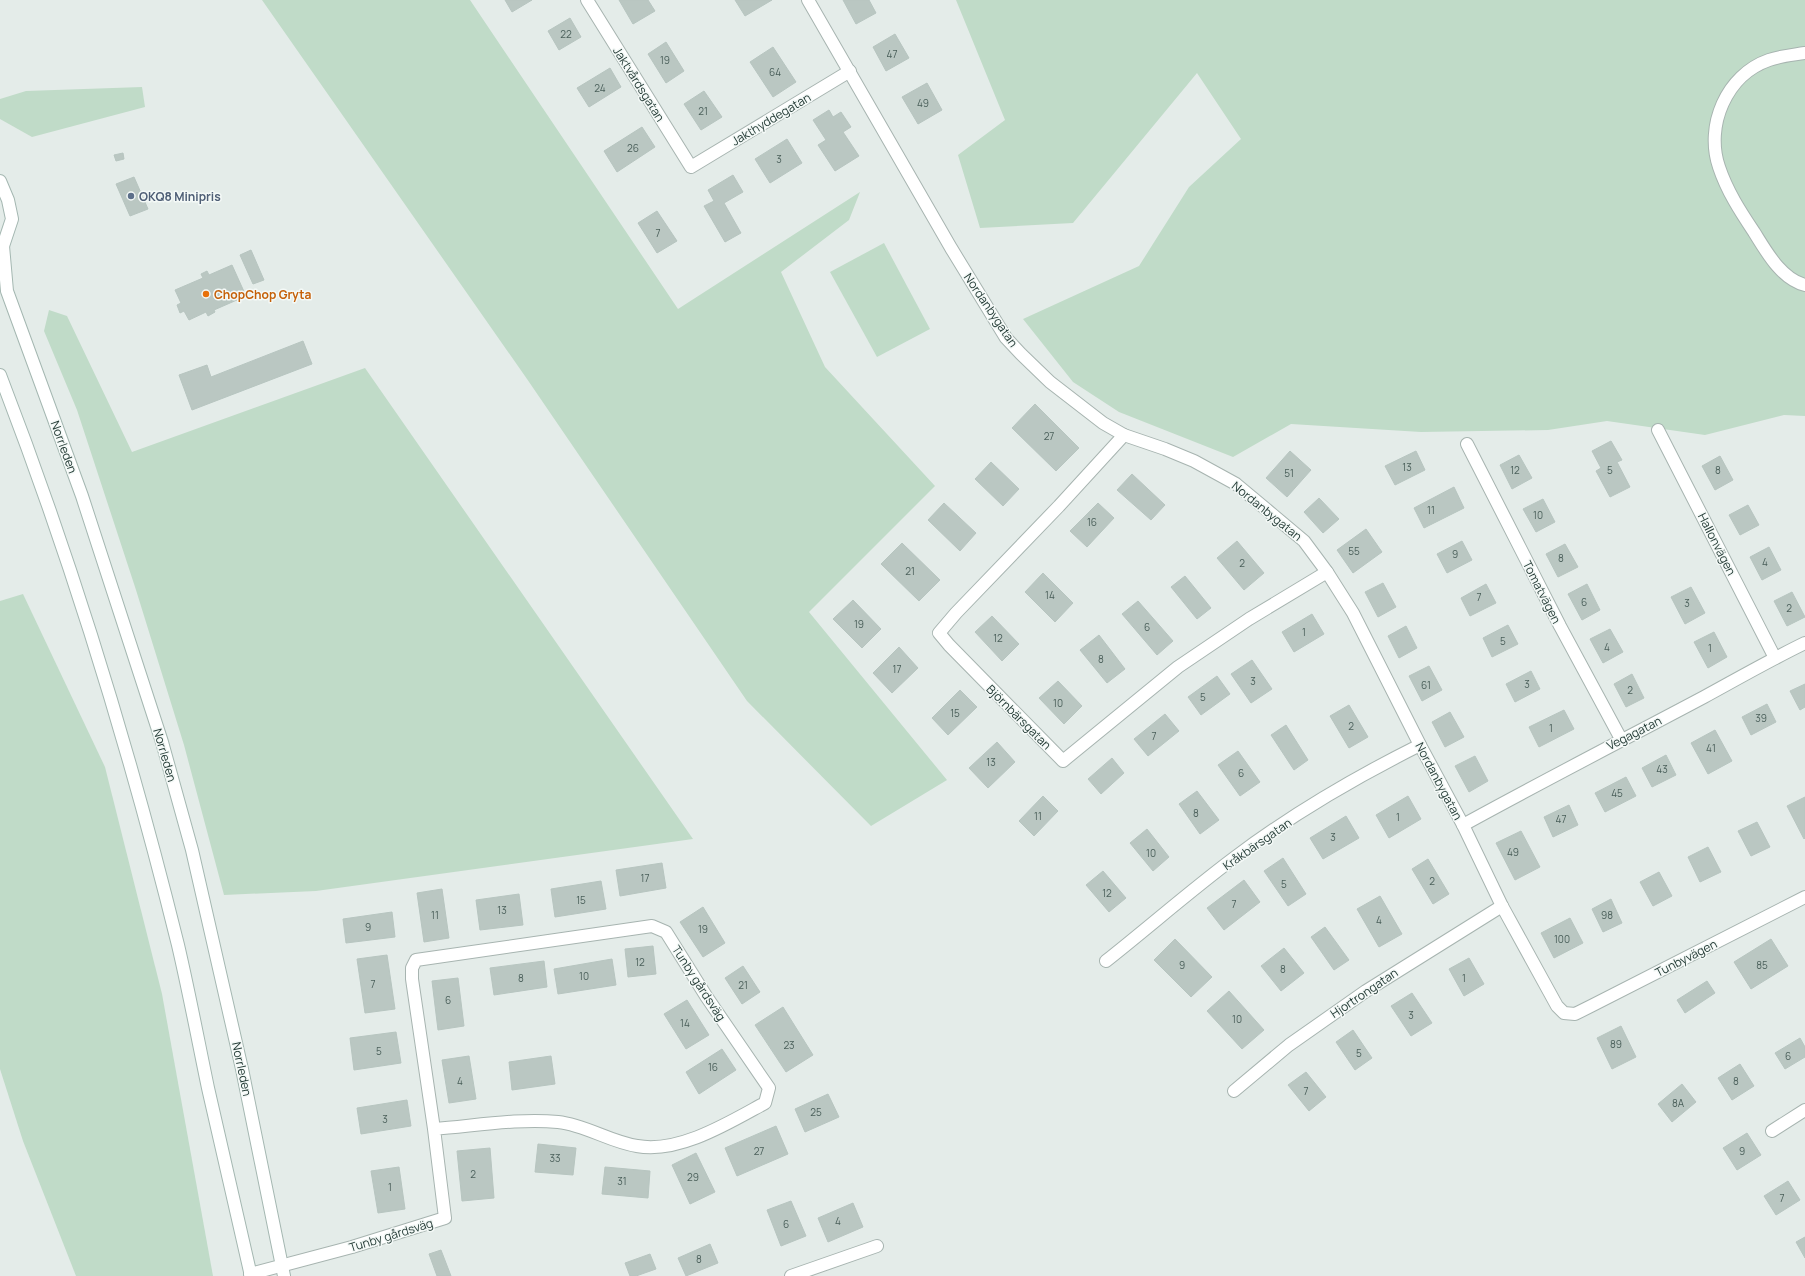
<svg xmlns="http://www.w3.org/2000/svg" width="1805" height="1276" viewBox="0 0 1805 1276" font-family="Manrope,sans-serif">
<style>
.green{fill:#c0dbc8}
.building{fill:#bac7c2;stroke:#b7c5c0}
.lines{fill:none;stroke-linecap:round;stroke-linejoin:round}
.minor-casing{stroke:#a7b4b0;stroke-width:14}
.secondary-casing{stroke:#a4b7b1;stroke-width:14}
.minor{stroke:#fff;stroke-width:12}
.secondary{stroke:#fff;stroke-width:12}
.service-dot{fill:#5c6f8a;stroke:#f4f9f7;stroke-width:1.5}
.food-dot{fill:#e8710a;stroke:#f4f9f7;stroke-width:1.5}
.labels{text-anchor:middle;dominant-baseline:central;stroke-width:3;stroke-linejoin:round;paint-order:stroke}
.number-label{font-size:10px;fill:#4a5f5a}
.street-label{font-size:12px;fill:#253c37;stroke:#f4f9f7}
.service-label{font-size:12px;font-weight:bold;fill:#4e5e75;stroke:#f4f9f7;text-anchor:start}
.food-label{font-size:12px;font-weight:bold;fill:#c56008;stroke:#f4f9f7;text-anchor:start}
</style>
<rect width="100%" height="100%" fill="#e4ece9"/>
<!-- green -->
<g class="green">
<path d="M 262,0 L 470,0 L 678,309 L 860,192 L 849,220 L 781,272 L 825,367 L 935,486 L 809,612 L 947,780 L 871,826 L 747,701 L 527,379 Z"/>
<path d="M 956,0 L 1805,0 L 1805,416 L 1784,415 L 1705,435 L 1607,421 L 1548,430 L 1421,432 L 1291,424 L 1233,457 L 1119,412 L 1073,382 L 1023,319 L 1139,266 L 1189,187 L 1241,139 L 1197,73 L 1073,223 L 980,228 L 958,155 L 1005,120 Z"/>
<path d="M 142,87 L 145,107 L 32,137 L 0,119 L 0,99 L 26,91 Z"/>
<path d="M 884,243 L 930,329 L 877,357 L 830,272 Z"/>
<path d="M 49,310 L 67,316 L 132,452 L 365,368 L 693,839 L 316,891 L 224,895 L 184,745 L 136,590 L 77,410 L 44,331 Z"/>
<path d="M 23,594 L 105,767 L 162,994 L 213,1276 L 76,1276 L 23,1141 L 0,1069 L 0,601 Z"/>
</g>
<!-- building -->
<g class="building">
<path d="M 505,0 L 532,0 L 512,12 Z"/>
<path d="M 619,0 L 648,0 L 655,11 L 633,24 Z"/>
<path d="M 735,0 L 772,0 L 745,16 Z"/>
<path d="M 843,0 L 869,0 L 876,13 L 856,24 Z"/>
<path d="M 570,18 L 581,37 L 559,50 L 548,31 Z"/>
<path d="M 895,34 L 909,58 L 886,71 L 873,47 Z"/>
<path d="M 666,42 L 684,71 L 666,83 L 648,54 Z"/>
<path d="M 773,47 L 796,82 L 773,97 L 750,62 Z"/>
<path d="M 610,68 L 621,87 L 589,107 L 577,88 Z"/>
<path d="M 927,83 L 942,110 L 918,124 L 902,97 Z"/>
<path d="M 704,91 L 722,117 L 701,130 L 684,104 Z"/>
<path d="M 829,110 L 833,117 L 841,112 L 851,127 L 843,132 L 859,156 L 835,171 L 818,145 L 826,140 L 813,120 Z"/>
<path d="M 642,127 L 655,147 L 617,172 L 604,151 Z"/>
<path d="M 787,139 L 802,163 L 770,183 L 755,159 Z"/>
<path d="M 123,153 L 124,159 L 116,161 L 114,155 Z"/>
<path d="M 733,175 L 743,192 L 724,203 L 741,233 L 725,242 L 704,206 L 714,201 L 708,190 Z"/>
<path d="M 134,177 L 148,209 L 130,216 L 116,184 Z"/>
<path d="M 657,211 L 677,241 L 657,253 L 638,223 Z"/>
<path d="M 251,250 L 264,280 L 253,284 L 240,255 Z"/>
<path d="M 232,265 L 246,296 L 214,310 L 215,312 L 208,316 L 206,312 L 189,320 L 184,311 L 180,313 L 177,305 L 181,303 L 175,290 L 203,278 L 201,274 L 207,271 L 209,275 Z"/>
<path d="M 303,341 L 312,364 L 192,410 L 179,375 L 207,365 L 211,377 Z"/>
<path d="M 1035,404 L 1079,448 L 1056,471 L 1012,428 Z"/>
<path d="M 1611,441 L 1622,460 L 1617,462 L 1630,487 L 1610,497 L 1596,471 L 1601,468 L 1592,451 Z"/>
<path d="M 1290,451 L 1311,470 L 1287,497 L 1266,478 Z"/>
<path d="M 1416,451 L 1425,470 L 1395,485 L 1385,466 Z"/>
<path d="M 1519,455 L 1532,478 L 1512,489 L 1500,465 Z"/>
<path d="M 1720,456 L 1733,480 L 1715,490 L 1702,466 Z"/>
<path d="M 991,462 L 1019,489 L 1003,506 L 975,479 Z"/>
<path d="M 1132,474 L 1165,505 L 1151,520 L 1117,490 Z"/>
<path d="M 1454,487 L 1464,508 L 1424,528 L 1414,508 Z"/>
<path d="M 1319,498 L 1339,519 L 1323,533 L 1304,512 Z"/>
<path d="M 1543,499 L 1555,522 L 1536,532 L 1523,509 Z"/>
<path d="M 944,503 L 976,533 L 960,551 L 928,520 Z"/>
<path d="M 1098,503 L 1114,518 L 1087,547 L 1070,531 Z"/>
<path d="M 1748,505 L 1759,525 L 1740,535 L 1729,515 Z"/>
<path d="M 1366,529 L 1382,552 L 1353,573 L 1337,550 Z"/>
<path d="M 1237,541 L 1264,573 L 1244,590 L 1217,558 Z"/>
<path d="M 1462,541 L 1472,560 L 1447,573 L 1437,554 Z"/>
<path d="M 902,543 L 940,580 L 919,601 L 881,564 Z"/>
<path d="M 1565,544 L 1578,567 L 1558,577 L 1546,554 Z"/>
<path d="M 1769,547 L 1781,570 L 1762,580 L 1750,557 Z"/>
<path d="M 1043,573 L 1073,603 L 1055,622 L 1025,592 Z"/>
<path d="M 1185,576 L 1211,608 L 1197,619 L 1171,587 Z"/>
<path d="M 1383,583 L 1396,607 L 1378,617 L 1365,592 Z"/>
<path d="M 1486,584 L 1496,603 L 1470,616 L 1461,598 Z"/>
<path d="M 1587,584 L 1600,610 L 1582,620 L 1568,594 Z"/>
<path d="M 1691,587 L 1705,613 L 1685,624 L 1671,597 Z"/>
<path d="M 1792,592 L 1805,617 L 1787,626 L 1774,601 Z"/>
<path d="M 853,600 L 881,629 L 862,648 L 833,619 Z"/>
<path d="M 1138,601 L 1173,641 L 1157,655 L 1122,614 Z"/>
<path d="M 1312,614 L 1324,634 L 1294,652 L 1282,632 Z"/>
<path d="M 992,616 L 1019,644 L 1002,661 L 975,632 Z"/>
<path d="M 1508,625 L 1518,644 L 1492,657 L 1483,638 Z"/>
<path d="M 1406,626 L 1417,648 L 1399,658 L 1388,636 Z"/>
<path d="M 1610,629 L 1623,652 L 1603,663 L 1590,639 Z"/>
<path d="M 1714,632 L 1727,657 L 1708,668 L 1694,642 Z"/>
<path d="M 1099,635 L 1125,669 L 1107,683 L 1080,650 Z"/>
<path d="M 899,647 L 918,668 L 892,693 L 873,673 Z"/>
<path d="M 1252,660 L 1272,689 L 1251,703 L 1231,674 Z"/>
<path d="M 1429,666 L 1442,690 L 1422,701 L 1409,676 Z"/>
<path d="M 1531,671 L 1540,689 L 1515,702 L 1506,684 Z"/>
<path d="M 1632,674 L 1644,698 L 1626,707 L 1614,684 Z"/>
<path d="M 1217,676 L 1230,694 L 1201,715 L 1188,697 Z"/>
<path d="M 1058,681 L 1082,706 L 1064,724 L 1039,698 Z"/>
<path d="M 1805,684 L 1805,707 L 1800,710 L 1790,691 Z"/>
<path d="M 960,690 L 977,707 L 948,735 L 932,718 Z"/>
<path d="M 1767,704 L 1776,722 L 1751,735 L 1742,717 Z"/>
<path d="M 1349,705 L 1368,737 L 1349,748 L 1330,716 Z"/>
<path d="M 1564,710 L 1574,729 L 1539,747 L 1529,727 Z"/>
<path d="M 1450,712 L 1464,737 L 1445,747 L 1432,722 Z"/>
<path d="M 1165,714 L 1179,731 L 1148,756 L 1134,739 Z"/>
<path d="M 1286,725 L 1308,760 L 1294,770 L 1271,735 Z"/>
<path d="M 1715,730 L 1732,761 L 1708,774 L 1691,743 Z"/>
<path d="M 997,742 L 1015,762 L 988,788 L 969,768 Z"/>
<path d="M 1238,751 L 1260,782 L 1240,796 L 1218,765 Z"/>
<path d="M 1666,755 L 1676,775 L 1652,787 L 1642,768 Z"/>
<path d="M 1475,756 L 1488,781 L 1469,792 L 1455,766 Z"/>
<path d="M 1112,758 L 1124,773 L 1101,794 L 1088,779 Z"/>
<path d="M 1626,777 L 1636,796 L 1605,812 L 1595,793 Z"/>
<path d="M 1197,791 L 1219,820 L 1200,834 L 1179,804 Z"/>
<path d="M 1043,796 L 1058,811 L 1034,836 L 1019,821 Z"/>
<path d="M 1408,796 L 1421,819 L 1389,838 L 1376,815 Z"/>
<path d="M 1805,797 L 1805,838 L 1804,839 L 1787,806 Z"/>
<path d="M 1569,805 L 1578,825 L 1553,837 L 1544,817 Z"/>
<path d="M 1346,816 L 1359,838 L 1323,859 L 1310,838 Z"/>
<path d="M 1757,822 L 1770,847 L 1751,856 L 1738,831 Z"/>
<path d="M 1147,829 L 1169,857 L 1153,871 L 1130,843 Z"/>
<path d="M 1521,831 L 1540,867 L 1515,880 L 1496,843 Z"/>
<path d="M 1708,847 L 1721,872 L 1700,882 L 1688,857 Z"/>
<path d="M 1283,858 L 1306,894 L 1288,906 L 1264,871 Z"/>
<path d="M 1428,859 L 1449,894 L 1433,904 L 1412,869 Z"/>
<path d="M 662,863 L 666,888 L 620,896 L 616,870 Z"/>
<path d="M 1103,871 L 1126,898 L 1109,912 L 1086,885 Z"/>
<path d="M 1659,872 L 1672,896 L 1653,906 L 1640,882 Z"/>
<path d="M 1244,880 L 1260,902 L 1224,930 L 1207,908 Z"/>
<path d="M 601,881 L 606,909 L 555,917 L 551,889 Z"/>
<path d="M 442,889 L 449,938 L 424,942 L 417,893 Z"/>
<path d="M 519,894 L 523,925 L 480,930 L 476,900 Z"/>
<path d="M 1380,896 L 1402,934 L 1379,947 L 1357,909 Z"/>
<path d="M 1611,899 L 1622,923 L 1603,932 L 1592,909 Z"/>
<path d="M 703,907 L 725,943 L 703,957 L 680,922 Z"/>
<path d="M 392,912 L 395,937 L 346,943 L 343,919 Z"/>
<path d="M 1570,918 L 1583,943 L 1554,958 L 1541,933 Z"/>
<path d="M 1325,927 L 1349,960 L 1334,970 L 1311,937 Z"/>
<path d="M 1175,939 L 1212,977 L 1191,997 L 1154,960 Z"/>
<path d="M 1771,939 L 1788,966 L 1751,989 L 1734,962 Z"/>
<path d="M 653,946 L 656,974 L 628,977 L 625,949 Z"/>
<path d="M 1284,948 L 1304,973 L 1281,991 L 1261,966 Z"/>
<path d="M 387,955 L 395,1009 L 365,1013 L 357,959 Z"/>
<path d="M 1469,958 L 1484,984 L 1464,996 L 1449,969 Z"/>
<path d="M 612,959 L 616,985 L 558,994 L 554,969 Z"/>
<path d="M 544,961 L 547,987 L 494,995 L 490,968 Z"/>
<path d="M 743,966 L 760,992 L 742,1004 L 725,978 Z"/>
<path d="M 458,978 L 464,1026 L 438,1030 L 432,981 Z"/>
<path d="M 1707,981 L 1715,993 L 1685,1013 L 1677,1000 Z"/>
<path d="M 1229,991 L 1264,1030 L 1242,1049 L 1207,1011 Z"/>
<path d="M 1412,993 L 1432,1023 L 1411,1036 L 1391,1006 Z"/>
<path d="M 687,1000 L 709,1035 L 686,1049 L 664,1014 Z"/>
<path d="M 783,1007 L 813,1055 L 786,1072 L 755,1025 Z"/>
<path d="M 1621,1026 L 1636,1057 L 1612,1069 L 1597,1038 Z"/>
<path d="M 1353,1030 L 1372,1058 L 1355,1070 L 1336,1042 Z"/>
<path d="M 396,1032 L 401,1063 L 354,1070 L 350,1038 Z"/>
<path d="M 1800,1038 L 1805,1047 L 1805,1057 L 1785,1069 L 1775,1053 Z"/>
<path d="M 722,1049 L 736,1070 L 699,1094 L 686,1072 Z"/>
<path d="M 469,1056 L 476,1099 L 449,1103 L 442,1060 Z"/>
<path d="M 551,1056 L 555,1084 L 512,1090 L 509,1062 Z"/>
<path d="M 1740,1064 L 1754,1086 L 1732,1100 L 1718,1078 Z"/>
<path d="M 1306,1072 L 1326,1097 L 1309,1111 L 1288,1085 Z"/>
<path d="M 1682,1084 L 1696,1102 L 1672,1122 L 1658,1104 Z"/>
<path d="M 828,1094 L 839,1117 L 805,1132 L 795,1109 Z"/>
<path d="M 407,1100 L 411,1126 L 361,1134 L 357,1108 Z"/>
<path d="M 776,1126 L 788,1154 L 737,1176 L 725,1148 Z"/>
<path d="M 1747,1133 L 1761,1155 L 1737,1170 L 1723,1148 Z"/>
<path d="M 538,1144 L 576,1148 L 573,1175 L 535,1172 Z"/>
<path d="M 490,1148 L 494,1198 L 462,1201 L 457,1151 Z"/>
<path d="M 696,1153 L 715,1192 L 690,1204 L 672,1165 Z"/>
<path d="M 399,1167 L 405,1209 L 378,1213 L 371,1171 Z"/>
<path d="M 605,1167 L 650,1171 L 648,1198 L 602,1194 Z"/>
<path d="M 1788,1181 L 1800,1200 L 1776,1215 L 1764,1196 Z"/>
<path d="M 791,1201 L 806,1236 L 781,1246 L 767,1210 Z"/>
<path d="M 853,1203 L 863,1227 L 828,1242 L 818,1218 Z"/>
<path d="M 1805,1237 L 1805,1258 L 1796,1242 Z"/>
<path d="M 710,1244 L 718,1263 L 686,1276 L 678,1258 Z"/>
<path d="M 441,1250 L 451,1276 L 437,1276 L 429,1254 Z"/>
<path d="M 650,1254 L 656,1269 L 636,1276 L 630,1276 L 625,1263 Z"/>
</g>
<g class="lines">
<!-- minor casing -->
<g class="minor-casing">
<g id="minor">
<path d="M 587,0 L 691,167 L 850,71"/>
<path d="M 808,0 L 951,248 L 1006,338 L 1021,354 L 1050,382 L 1103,423 L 1124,435 L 1165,449 L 1194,461 L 1236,484 L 1304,541 L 1327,572 L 1353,613 L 1420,745 L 1463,825 L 1502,906 L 1557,1006 L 1564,1013 L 1575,1014 L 1593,1005 L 1805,897"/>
<path d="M 1805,53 C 1793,55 1780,56 1769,60 C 1726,75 1705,126 1719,167 C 1727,191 1740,211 1754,232 C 1766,251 1781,279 1805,285"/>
<path d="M 1658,430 L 1775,658"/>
<path d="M 1124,435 L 1059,506 L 956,613 L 939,633 L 949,645 L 1063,761 L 1178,667 L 1249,619 L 1327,572"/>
<path d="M 1467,444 L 1560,626 L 1621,739"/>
<path d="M 1463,825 C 1543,781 1623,740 1704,697 C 1737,679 1770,660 1805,643"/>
<path d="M 1106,961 C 1149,927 1190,891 1234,858 C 1291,815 1356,777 1420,745"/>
<path d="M 1234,1091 L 1289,1045 L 1366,991 L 1502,906"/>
<path d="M 1772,1131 L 1805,1110"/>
<path d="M 250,1274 L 352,1247 L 445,1218 L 434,1129 C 474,1126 519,1118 558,1122 C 586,1125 610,1142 637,1146 C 679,1154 730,1122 765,1103 L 769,1088 L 706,996 L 666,932 L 652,926 L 416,960 L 412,968 L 412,979 L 434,1129"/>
<path d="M 791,1276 L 877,1246"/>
</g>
</g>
<!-- secondary casing -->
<g class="secondary-casing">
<g id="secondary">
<path d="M 0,181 L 8,200 L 12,219 L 3,246 L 0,248"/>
<path d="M 3,246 L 7,291 L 82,496 L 162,742 L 192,850 L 242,1069 L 284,1276"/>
<path d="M 0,375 C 72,561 130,751 178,945 C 189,992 198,1040 208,1088 C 222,1151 237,1213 251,1276"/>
</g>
</g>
<!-- minor -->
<use href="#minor" class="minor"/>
<!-- secondary -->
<use href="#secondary" class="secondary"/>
</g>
<!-- markers -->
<circle class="service-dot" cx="131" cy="196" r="4"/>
<circle class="food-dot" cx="206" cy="294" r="4"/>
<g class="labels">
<!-- number labels -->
<g class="number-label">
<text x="566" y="34">22</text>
<text x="892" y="54">47</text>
<text x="665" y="60">19</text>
<text x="775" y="72">64</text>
<text x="600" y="88">24</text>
<text x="923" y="103">49</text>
<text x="703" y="111">21</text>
<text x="633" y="148">26</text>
<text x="779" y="159">3</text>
<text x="658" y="233">7</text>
<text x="1049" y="436">27</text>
<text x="1407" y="467">13</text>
<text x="1515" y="470">12</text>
<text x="1610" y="470">5</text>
<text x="1718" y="470">8</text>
<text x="1289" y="473">51</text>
<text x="1431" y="510">11</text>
<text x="1538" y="515">10</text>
<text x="1092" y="522">16</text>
<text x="1354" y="551">55</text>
<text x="1455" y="554">9</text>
<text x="1561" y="558">8</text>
<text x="1765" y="562">4</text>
<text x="1242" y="563">2</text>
<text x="910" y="571">21</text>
<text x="1050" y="595">14</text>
<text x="1479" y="597">7</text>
<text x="1584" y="602">6</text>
<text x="1687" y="603">3</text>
<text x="1789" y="608">2</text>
<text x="859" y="624">19</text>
<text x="1147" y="627">6</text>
<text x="1304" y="632">1</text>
<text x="998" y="638">12</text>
<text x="1503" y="641">5</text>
<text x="1607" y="647">4</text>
<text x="1710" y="648">1</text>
<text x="1101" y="659">8</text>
<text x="897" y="669">17</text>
<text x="1253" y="681">3</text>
<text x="1527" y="684">3</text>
<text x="1426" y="685">61</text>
<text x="1630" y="690">2</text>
<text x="1203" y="697">5</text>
<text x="1058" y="703">10</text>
<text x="955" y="713">15</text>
<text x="1761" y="718">39</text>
<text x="1351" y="726">2</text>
<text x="1551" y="728">1</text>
<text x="1154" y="736">7</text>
<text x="1711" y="748">41</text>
<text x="991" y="762">13</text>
<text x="1662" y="769">43</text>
<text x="1241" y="773">6</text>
<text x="1617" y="793">45</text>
<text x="1196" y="813">8</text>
<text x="1038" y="816">11</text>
<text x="1398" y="817">1</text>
<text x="1561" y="819">47</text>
<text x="1333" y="837">3</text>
<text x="1513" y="852">49</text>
<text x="1151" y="853">10</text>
<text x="645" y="878">17</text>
<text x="1432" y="881">2</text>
<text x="1284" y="884">5</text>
<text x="1107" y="893">12</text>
<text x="581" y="900">15</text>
<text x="1234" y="904">7</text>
<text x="502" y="910">13</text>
<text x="435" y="915">11</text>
<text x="1607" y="915">98</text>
<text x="1379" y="920">4</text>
<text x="368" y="927">9</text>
<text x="703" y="929">19</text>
<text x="1562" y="939">100</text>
<text x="640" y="962">12</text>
<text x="1182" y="965">9</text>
<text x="1762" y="965">85</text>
<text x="1283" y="969">8</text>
<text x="584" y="976">10</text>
<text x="521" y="978">8</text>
<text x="1464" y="978">1</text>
<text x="373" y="984">7</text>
<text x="743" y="985">21</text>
<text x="448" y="1000">6</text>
<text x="1411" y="1015">3</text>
<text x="1237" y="1019">10</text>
<text x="685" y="1023">14</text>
<text x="1616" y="1044">89</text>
<text x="789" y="1045">23</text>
<text x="379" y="1051">5</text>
<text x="1359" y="1053">5</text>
<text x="1788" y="1056">6</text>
<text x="713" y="1067">16</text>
<text x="460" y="1081">4</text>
<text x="1736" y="1081">8</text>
<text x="1306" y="1091">7</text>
<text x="1678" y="1103">8A</text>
<text x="816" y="1112">25</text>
<text x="385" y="1119">3</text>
<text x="759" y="1151">27</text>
<text x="1742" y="1151">9</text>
<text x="555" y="1158">33</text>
<text x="473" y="1174">2</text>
<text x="693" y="1177">29</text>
<text x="622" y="1181">31</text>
<text x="390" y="1187">1</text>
<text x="1782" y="1198">7</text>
<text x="838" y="1221">4</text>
<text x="786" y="1224">6</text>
<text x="699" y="1259">8</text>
</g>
<!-- street labels -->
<g class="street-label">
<text transform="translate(639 84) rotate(58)">Jaktvårdsgatan</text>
<text transform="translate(771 119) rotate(-31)">Jakthyddegatan</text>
<text transform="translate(991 310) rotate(56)">Nordanbygatan</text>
<text transform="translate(64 447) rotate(70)">Norrleden</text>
<text transform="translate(1267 511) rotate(39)">Nordanbygatan</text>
<text transform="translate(1717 544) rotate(63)">Hallonvägen</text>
<text transform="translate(1542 592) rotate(63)">Tomatvägen</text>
<text transform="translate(1019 717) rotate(45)">Björnbärsgatan</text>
<text transform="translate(1634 733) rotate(-27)">Vegagatan</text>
<text transform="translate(165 755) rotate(74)">Norrleden</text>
<text transform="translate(1439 781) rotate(62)">Nordanbygatan</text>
<text transform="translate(1257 844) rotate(-35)">Kråkbärsgatan</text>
<text transform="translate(1686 958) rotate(-27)">Tunbyvägen</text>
<text transform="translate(699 983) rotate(57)">Tunby gårdsväg</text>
<text transform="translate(1364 993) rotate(-34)">Hjortrongatan</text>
<text transform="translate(242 1069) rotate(78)">Norrleden</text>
<text transform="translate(391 1235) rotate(-17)">Tunby gårdsväg</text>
</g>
<!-- service labels -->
<g class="service-label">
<text x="139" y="196">OKQ8 Minipris</text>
</g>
<!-- food labels -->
<g class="food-label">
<text x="214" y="294">ChopChop Gryta</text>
</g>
</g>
</svg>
